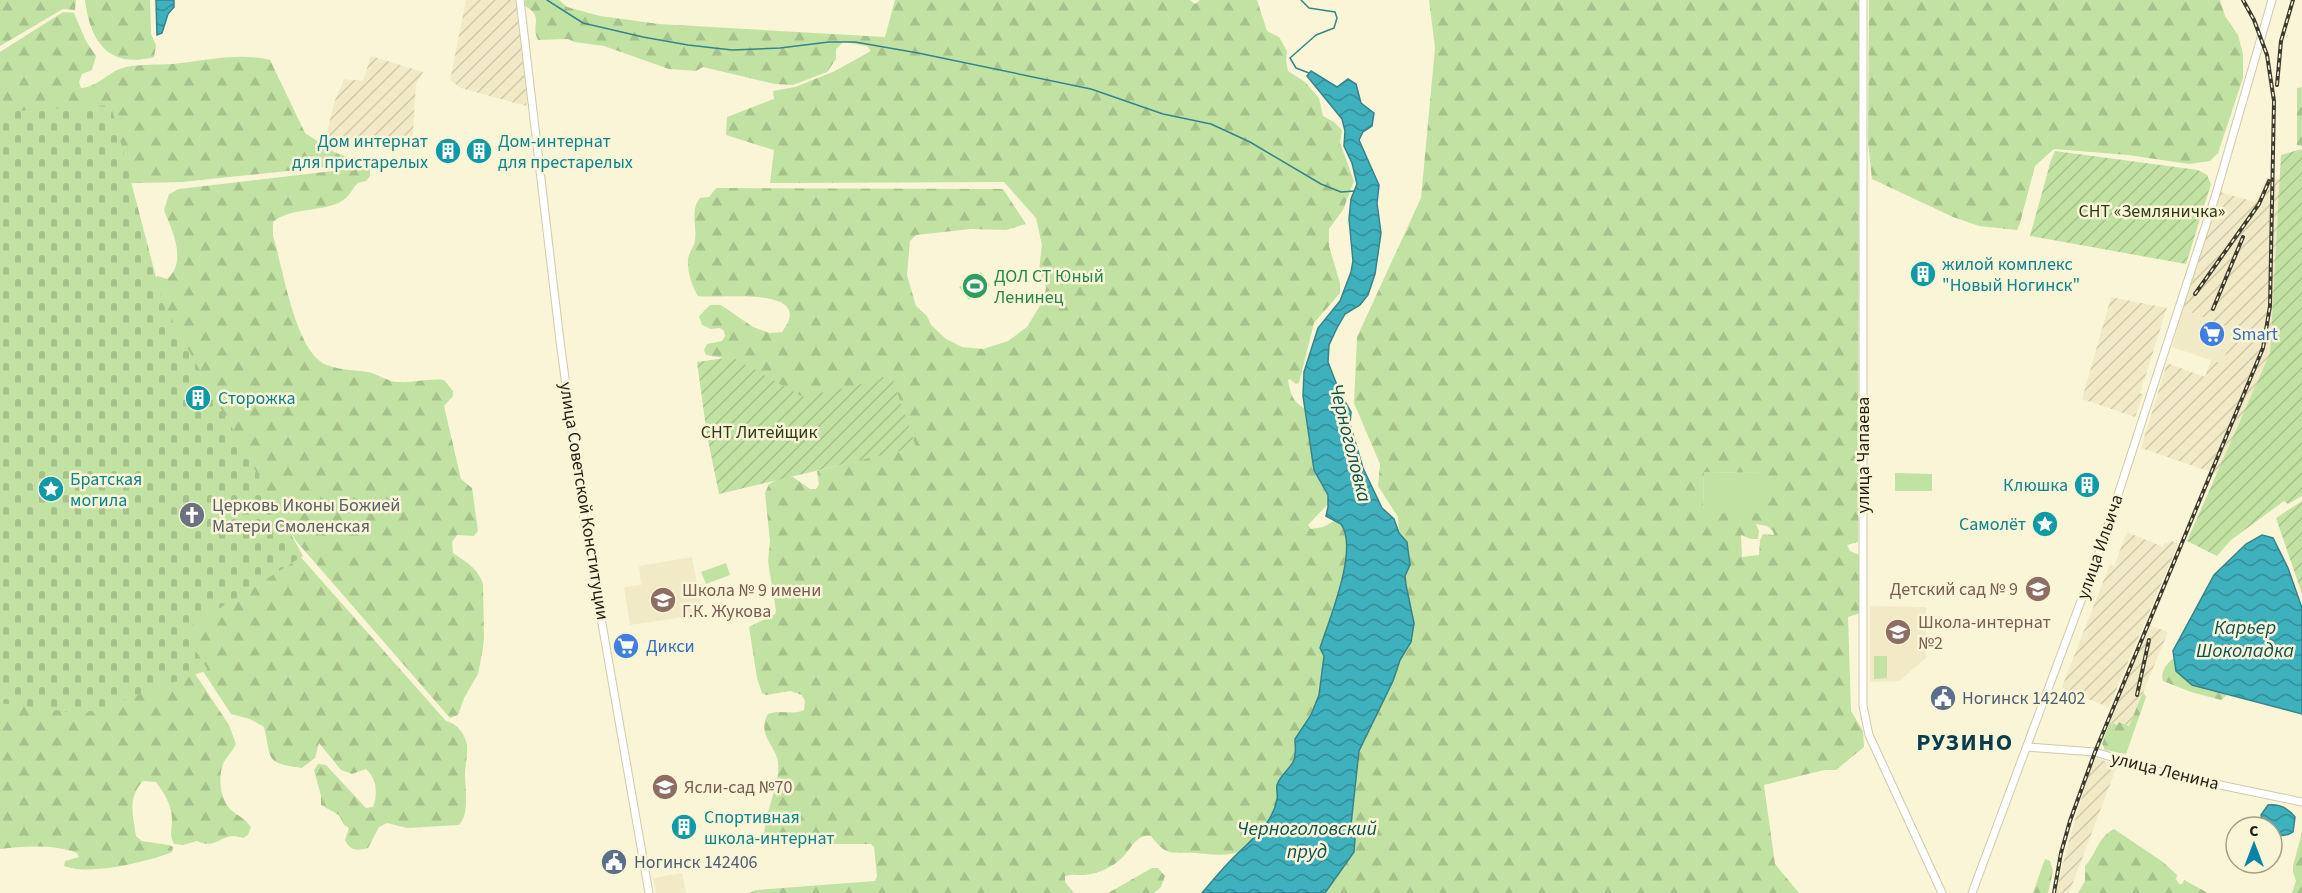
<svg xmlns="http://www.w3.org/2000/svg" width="2302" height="893" viewBox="0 0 2302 893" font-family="'Source Sans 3',sans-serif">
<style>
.built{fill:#f2eac6}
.industrial{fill:url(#industrial-furrows)}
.green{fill:#c1e2a2}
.forest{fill:url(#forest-firs);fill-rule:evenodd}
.cemetery{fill:url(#cemetery-stones)}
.garden{fill:url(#garden-furrows)}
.water{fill:url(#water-waves);stroke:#36848a;stroke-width:1.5}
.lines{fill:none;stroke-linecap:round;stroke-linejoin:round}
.stream{stroke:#36848a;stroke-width:1.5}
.secondary-casing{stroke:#cfc9ad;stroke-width:9}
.secondary{stroke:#fff;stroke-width:7}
.rail-casing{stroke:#3d3b2d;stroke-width:4}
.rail{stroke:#fbf5d8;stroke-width:1.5;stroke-dasharray:4.5;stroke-linecap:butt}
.labels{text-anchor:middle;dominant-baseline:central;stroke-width:5;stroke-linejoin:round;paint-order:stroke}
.culture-label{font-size:18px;fill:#0d838f;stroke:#fbf5d8;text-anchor:start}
.park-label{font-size:18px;fill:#2b3d18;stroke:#fbf5d8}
.leisure-label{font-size:18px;fill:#27864d;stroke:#fbf5d8;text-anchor:start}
.shop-label{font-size:18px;fill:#366cbe;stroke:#fbf5d8;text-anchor:start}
.street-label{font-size:18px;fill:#211f14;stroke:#fbf5d8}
.worship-label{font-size:18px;fill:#5b616d;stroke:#fbf5d8;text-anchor:start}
.education-label{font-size:18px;fill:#785e54;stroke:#fbf5d8;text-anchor:start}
.service-label{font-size:18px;fill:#4e5e75;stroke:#fbf5d8;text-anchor:start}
.water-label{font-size:20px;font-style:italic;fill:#0d5056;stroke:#fbf5d8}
.district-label{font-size:24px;font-weight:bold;letter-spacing:1.5px;fill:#073d4e;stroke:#fbf5d8}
</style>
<defs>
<pattern id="industrial-furrows" width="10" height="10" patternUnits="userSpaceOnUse" patternTransform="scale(1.5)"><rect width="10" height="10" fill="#f2eac6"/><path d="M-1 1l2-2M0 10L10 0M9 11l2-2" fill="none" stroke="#cfc8a9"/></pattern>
<pattern id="forest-firs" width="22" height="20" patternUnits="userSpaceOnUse" patternTransform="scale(1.5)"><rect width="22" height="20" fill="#c1e2a2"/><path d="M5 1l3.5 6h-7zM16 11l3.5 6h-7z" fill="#a6c18b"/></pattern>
<pattern id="cemetery-stones" width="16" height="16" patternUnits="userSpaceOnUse" patternTransform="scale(1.5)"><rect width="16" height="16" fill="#c1e2a2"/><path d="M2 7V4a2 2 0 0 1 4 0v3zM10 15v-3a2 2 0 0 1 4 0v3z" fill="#a6c18b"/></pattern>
<pattern id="garden-furrows" width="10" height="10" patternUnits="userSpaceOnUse" patternTransform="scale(1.5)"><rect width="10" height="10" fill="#c1e2a2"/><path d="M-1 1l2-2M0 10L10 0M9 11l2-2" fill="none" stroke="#a6c18b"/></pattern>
<pattern id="water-waves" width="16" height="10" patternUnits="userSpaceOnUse" patternTransform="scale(1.5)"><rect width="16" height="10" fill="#3fb0bd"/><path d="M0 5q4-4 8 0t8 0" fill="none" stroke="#348f98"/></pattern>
</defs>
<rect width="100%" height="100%" fill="#fbf5d8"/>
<!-- built -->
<g class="built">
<path d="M 2183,309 L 2233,329 L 2223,364 L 2172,347 Z"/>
<path d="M 692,557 L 703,614 L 630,625 L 624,587 L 641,585 L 639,566 Z"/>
<path d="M 1870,606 L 1926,607 L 1926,658 L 1899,681 L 1870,682 Z"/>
<path d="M 682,873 L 686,893 L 656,893 L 653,878 Z"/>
</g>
<!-- industrial -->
<g class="industrial">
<path d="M 466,0 L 516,0 L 527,101 L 526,106 L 461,88 L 450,80 Z"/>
<path d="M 371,56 L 423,72 L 416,84 L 412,148 L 326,137 L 334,103 L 344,79 L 363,81 Z"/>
<path d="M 2267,178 L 2280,179 L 2270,353 L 2217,474 L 2141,448 L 2167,363 L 2205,377 L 2211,360 L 2223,364 L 2233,329 L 2183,309 L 2220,192 L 2255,202 Z"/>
<path d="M 2111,297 L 2167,308 L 2140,393 L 2143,395 L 2135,417 L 2082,399 Z"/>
<path d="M 2127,532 L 2163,547 L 2165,542 L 2169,544 L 2170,540 L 2178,544 L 2109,707 L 2067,691 L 2062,687 L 2110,564 L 2114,566 Z"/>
<path d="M 2149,625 L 2168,632 L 2129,726 L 2120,722 L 2118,725 L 2110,722 Z"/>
<path d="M 2094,757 L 2117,766 L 2069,893 L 2056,893 L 2067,847 Z"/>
</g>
<!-- green -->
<g class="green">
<path d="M 981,272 L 990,285 L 969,300 L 959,287 Z"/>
<path d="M 1704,472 L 1765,473 L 1764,514 L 1703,513 Z"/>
<path d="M 1895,473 L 1932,474 L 1932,491 L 1895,491 Z"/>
<path d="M 726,563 L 730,575 L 706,584 L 701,572 Z"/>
<path d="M 1874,656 L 1887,656 L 1887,678 L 1874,679 Z"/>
</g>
<!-- forest -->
<g class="forest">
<path d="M 0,0 L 76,0 L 75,10 L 63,9 L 0,46 Z"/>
<path d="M 85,0 L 150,0 L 151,34 L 156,45 L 154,57 C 108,69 90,41 85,0 Z"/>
<path d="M 525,0 L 559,0 L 567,7 L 600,16 L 659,24 L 885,37 L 895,0 L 1190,0 L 1195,4 L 1200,0 L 1257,0 L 1267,31 L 1279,37 L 1287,51 L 1286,61 L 1288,71 L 1305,82 L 1319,98 L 1323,116 L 1334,122 L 1342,130 L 1340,143 L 1354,181 L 1343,210 L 1329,229 L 1329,246 L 1340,283 L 1340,293 L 1314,323 L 1299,383 L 1296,384 L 1290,379 L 1288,380 C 1290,393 1293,402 1304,408 L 1314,470 L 1328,495 L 1328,504 L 1308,525 L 1311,529 L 1323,527 L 1336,520 C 1364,538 1329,622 1320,648 L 1324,656 L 1319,695 L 1311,715 L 1295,739 C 1295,747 1297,754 1293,762 C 1290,768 1283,773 1280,780 C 1277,786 1279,792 1278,798 C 1274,814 1255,843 1241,851 C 1229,857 1208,854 1195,853 C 1171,852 1167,857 1151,836 C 1136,834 1132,848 1123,857 C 1113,867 1098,874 1084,875 C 1077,875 1072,874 1065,876 L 1065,882 L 1074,893 L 749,893 L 756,890 L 875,881 L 877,876 L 874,847 L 871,844 L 765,844 C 760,821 781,785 778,762 C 776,746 756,734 768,714 C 782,709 792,716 804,710 L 805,701 L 802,695 L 790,691 L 766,695 L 762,693 L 757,678 L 749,627 L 775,614 L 776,611 L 768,561 L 770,541 L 765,493 L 769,484 L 782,477 L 793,477 L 810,489 L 816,489 L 819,484 L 817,471 L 898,450 L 783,407 L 730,359 L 706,355 L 704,350 L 707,344 L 722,341 L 725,336 L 724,331 L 720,328 L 711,329 L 702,325 L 699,316 L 710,305 L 721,305 L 753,327 L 770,333 L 782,332 C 818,285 719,299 698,296 C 692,287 687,270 688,259 C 689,252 694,247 695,240 C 697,226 690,210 700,198 L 709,197 L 716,188 L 1003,189 L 1026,224 L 1006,230 L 971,229 L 916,235 L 910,241 L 907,275 L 916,306 L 927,316 L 931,325 L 946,339 L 962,347 L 983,349 L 1008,341 L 1027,327 L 1044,299 L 1046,287 L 1039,270 L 1042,245 L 1036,218 L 1004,182 L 770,183 L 774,150 L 726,135 L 727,117 L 774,99 L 773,91 L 795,87 L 835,71 L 871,51 L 867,46 L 843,42 L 836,49 L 836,59 L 827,72 L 793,85 L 775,84 L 703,67 L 696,71 L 669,69 L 604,46 L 574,42 L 568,39 L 538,40 C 530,24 545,18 525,6 Z"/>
<path d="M 1429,0 L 1859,0 L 1858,542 L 1847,545 L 1850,551 L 1859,555 L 1860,613 L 1848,617 L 1851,711 L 1863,731 L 1864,747 L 1836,770 L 1824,770 L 1764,785 L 1775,864 L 1799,893 L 1325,893 L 1350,857 L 1355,839 L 1351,825 L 1359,751 L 1400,660 L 1411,642 L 1414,623 L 1406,585 L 1405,576 L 1410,565 L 1407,543 L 1399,533 L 1398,517 L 1378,486 L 1380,464 L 1354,403 L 1357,337 L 1421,198 L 1435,48 ZM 1704,472 L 1764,473 L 1764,513 L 1703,513 ZM 1756,524 L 1767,526 L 1773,531 L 1774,535 L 1763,534 L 1760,540 L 1759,555 L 1742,557 L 1741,535 L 1751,539 L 1758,539 L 1759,531 Z"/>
<path d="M 1869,0 L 2220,0 L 2225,16 L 2238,35 L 2243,54 L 2243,78 L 2218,153 L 2210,161 L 2189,164 L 2128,155 L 2054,149 L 2035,166 L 2020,223 L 2017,230 L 1979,226 L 1953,217 L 1872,179 L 1868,142 Z"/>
<path d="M 63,12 L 74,13 L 86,41 L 96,56 L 92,70 L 82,74 L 79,82 L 81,88 C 99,87 108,71 126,67 C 141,64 157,65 173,64 C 204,61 238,52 270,60 L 305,133 L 334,152 L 349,158 L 349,163 L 346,165 L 182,182 L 0,186 L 0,52 Z"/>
<path d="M 2302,87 L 2302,146 L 2297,145 L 2297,88 Z"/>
<path d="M 367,167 L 370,170 L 370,176 L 366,181 L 358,183 C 353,187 351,194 346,198 C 330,213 291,206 273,222 L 273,236 C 283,267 295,353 327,365 C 340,370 354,370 368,372 C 378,374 388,382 398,382 C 414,383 429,378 444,380 L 453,391 L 453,396 L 444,406 L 461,479 L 472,488 L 478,531 L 474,536 L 457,535 L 452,542 L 453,553 C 466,562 478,568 483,584 L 484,639 L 482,654 L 478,674 L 464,698 L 458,715 L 450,718 L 297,542 L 211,406 L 149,280 L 158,276 L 167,279 C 188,261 172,231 164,210 L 169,194 L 179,189 Z"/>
<path d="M 298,554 L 446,721 C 457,723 465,734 467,745 C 468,754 465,765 465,774 C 465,790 470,813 459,825 L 407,828 L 387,823 L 379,827 L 368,848 C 357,851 350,851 345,840 L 349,828 L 344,825 L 339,815 L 321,805 L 321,796 L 314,770 L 318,764 L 326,765 L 366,808 L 373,807 C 378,794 377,779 366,769 L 352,774 L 341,770 L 319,743 L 315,758 L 302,768 C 264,763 272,760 264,727 L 250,719 L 231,714 L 178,633 Z"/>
<path d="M 0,611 L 166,630 L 229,725 L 236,744 C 233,751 226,757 223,764 C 218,777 220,798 230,809 C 238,817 242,815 251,827 L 248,835 L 243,838 C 220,830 219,851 197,841 L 183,845 L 174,844 C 169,835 172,829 172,819 C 171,804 165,794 156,782 L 143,781 C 127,798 133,815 136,836 L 142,841 L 169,845 L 173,847 L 172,852 C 147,862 89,876 64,866 L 65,861 L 79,857 L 77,853 C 54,844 25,846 0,849 Z"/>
<path d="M 2174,658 C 2179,687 2203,688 2228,694 L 2221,700 L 2191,692 L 2163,681 C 2160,673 2167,662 2174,658 Z"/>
<path d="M 2143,692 L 2146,697 L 2126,754 L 2105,750 L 2102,744 L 2110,722 L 2117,725 L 2119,722 L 2129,726 Z"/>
<path d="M 2114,829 L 2163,862 L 2177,875 L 2176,879 L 2179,884 L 2182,884 L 2184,880 L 2208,893 L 2078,893 L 2085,881 L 2085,866 C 2097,853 2097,838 2114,829 Z"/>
<path d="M 2302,832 L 2302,893 L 2292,893 L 2296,881 L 2293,872 L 2293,866 Z"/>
<path d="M 2045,859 L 2050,861 L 2053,871 L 2048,893 L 2033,893 Z"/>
<path d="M 1152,868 L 1158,868 L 1165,876 L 1161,887 L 1154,893 L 1108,893 Z"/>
</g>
<!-- cemetery -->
<path class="cemetery" d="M 111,105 L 163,304 L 303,556 L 183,631 L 208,670 L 85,714 L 0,703 L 0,112 Z"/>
<!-- garden -->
<g class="garden">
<path d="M 2302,149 L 2302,496 L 2288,504 L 2284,501 L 2231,540 L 2217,556 L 2187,541 L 2270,353 L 2281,155 Z"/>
<path d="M 2055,151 L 2198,170 L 2207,175 L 2211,184 L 2186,264 L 2030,236 L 2051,160 Z"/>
<path d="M 732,357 L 803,397 L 892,377 L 916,447 L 719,494 L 707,435 L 697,362 Z"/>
<path d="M 2302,501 L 2302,594 L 2276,518 Z"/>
</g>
<!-- water -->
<g class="water">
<path d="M 156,0 L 174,0 L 174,7 L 168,14 L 162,33 L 157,35 Z"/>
<path d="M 1311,71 L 1337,87 L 1348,79 L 1356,84 L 1361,103 L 1374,113 L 1372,126 L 1363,132 L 1359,140 L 1379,185 L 1377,203 L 1381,233 L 1375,274 L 1368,295 L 1360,305 L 1345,314 L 1337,328 L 1329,345 L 1328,362 L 1340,393 L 1351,412 L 1350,424 L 1363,468 L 1382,508 L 1394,519 L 1399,533 L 1407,542 L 1410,565 L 1405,576 L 1406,585 L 1414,623 L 1411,642 L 1400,660 L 1393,681 L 1359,751 L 1351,825 L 1355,839 L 1354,852 L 1325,893 L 1202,893 C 1212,881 1222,869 1233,858 C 1250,841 1273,824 1277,799 C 1278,794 1276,789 1277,785 C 1280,775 1289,770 1293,762 C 1297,755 1295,747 1295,739 L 1311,715 L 1319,695 L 1324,656 L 1320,648 C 1329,620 1359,549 1341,524 L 1326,516 L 1328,507 L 1328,495 L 1314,470 L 1303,396 L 1304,372 L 1318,328 L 1340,301 L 1351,272 L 1353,261 L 1349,219 L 1351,199 L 1357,184 L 1352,163 L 1344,146 L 1345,131 L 1342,119 L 1307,76 Z"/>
<path d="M 2262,535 L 2273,538 L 2288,568 L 2302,608 L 2302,714 L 2192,685 L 2176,671 L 2173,651 L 2214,575 L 2246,544 Z"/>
<path d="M 2268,805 C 2279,804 2288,808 2295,817 L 2293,832 C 2286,837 2279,836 2272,833 L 2272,827 L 2264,827 L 2261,815 Z"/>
</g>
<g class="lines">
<!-- stream -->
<g class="stream">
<path d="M 547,0 L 583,23 L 643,37 L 688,45 L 732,50 L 780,48 L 829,42 L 855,42 L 918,53 L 1091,89 L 1163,114 L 1211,124 L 1250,142 L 1321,184 L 1341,192 L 1355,191"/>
<path d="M 1301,0 L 1309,8 L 1335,12 L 1337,18 L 1334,28 L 1316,35 L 1290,58 L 1296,68 L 1309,73"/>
</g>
<!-- secondary casing -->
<g class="secondary-casing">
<g id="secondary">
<path d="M 520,0 L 560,341 L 584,520 L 649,893"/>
<path d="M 1863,0 L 1863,706 L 1869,735 L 1942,893"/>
<path d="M 2027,747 L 2095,752 L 2167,774 L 2302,802"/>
<path d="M 1972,893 L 2100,550 L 2215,197 L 2272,0"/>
</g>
</g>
<!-- secondary -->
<use href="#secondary" class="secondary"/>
<!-- rail casing -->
<g class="rail-casing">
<g id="rail">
<path d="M 2277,85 L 2281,41 L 2293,0"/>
<path d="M 2195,294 L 2259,204 L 2269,181"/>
<path d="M 2213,309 L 2243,237"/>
<path d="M 2137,695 L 2149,640"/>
<path d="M 2054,893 L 2061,853 L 2070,821 L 2095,752 L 2263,348 L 2270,306 L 2274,101 L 2267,55 L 2254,20 L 2243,0"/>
</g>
</g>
<!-- rail -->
<use href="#rail" class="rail"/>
</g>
<!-- icons -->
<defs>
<g id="building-disc" transform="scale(1.35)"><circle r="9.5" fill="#0f9aa8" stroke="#fbf5d8"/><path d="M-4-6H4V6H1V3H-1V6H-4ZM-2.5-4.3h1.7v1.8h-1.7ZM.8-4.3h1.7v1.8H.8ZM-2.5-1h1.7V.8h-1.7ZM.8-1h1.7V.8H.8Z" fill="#fff"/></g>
<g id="stadium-disc" transform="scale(1.35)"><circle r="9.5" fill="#2e9e5b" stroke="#fbf5d8"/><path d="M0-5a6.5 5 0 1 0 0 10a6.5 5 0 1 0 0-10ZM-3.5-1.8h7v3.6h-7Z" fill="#fff"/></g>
<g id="supermarket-disc" transform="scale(1.35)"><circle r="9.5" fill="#3f7fe0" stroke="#fbf5d8"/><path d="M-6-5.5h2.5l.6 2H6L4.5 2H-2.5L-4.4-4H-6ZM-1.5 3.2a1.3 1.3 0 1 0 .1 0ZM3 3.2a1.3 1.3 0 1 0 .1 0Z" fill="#fff"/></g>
<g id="sight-disc" transform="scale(1.35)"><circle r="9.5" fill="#0f9aa8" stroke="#fbf5d8"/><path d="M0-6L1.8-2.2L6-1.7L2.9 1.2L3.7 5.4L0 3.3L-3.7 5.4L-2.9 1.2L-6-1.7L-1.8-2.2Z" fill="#fff"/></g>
<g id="church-disc" transform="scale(1.35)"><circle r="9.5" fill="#6b7280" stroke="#fbf5d8"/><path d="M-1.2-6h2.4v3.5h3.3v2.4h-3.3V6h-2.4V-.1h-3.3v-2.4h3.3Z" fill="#fff"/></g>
<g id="school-disc" transform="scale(1.35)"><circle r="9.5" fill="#8d6e63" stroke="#fbf5d8"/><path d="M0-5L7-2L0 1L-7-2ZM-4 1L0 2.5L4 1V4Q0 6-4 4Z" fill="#fff"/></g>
<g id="civic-disc" transform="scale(1.35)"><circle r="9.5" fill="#5c6f8a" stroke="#fbf5d8"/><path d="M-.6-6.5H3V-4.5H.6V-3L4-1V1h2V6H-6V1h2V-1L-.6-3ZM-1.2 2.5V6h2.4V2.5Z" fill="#fff"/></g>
</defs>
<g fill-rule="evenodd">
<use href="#building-disc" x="448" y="151"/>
<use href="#building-disc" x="479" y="151"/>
<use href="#building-disc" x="1923" y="274"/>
<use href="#stadium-disc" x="975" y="286"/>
<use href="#supermarket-disc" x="2212" y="334"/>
<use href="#building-disc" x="198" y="398"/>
<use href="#building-disc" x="2087" y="485"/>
<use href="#sight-disc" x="51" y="489"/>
<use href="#church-disc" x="192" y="515"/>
<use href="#sight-disc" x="2045" y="524"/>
<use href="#school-disc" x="2038" y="589"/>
<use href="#school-disc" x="663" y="600"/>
<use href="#school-disc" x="1898" y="632"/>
<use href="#supermarket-disc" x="626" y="646"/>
<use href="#civic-disc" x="1943" y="698"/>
<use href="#school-disc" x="665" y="787"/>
<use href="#building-disc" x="684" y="827"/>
<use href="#civic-disc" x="614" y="862"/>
</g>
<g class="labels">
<!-- culture labels -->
<g class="culture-label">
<text x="428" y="141" text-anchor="end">Дом интернат<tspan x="428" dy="21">для пристарелых</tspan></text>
<text x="498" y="141">Дом-интернат<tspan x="498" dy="21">для престарелых</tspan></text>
<text x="1942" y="264">жилой комплекс<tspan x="1942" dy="21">"Новый Ногинск"</tspan></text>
<text x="218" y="398">Сторожка</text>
<text x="70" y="479">Братская<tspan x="70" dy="21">могила</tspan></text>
<text x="2068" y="485" text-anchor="end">Клюшка</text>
<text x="2026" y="524" text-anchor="end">Самолёт</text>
<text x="704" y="817">Спортивная<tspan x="704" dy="21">школа-интернат</tspan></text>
</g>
<!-- park labels -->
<g class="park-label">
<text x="2152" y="211">СНТ «Земляничка»</text>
<text x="759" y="432">СНТ Литейщик</text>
</g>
<!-- leisure labels -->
<g class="leisure-label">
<text x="994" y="276">ДОЛ СТ Юный<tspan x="994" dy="21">Ленинец</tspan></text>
</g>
<!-- shop labels -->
<g class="shop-label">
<text x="2232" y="334">Smart</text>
<text x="646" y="646">Дикси</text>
</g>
<!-- street labels -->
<g class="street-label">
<text transform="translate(1863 455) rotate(-90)">улица Чапаева</text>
<text transform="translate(584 501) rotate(81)">улица Советской Конституции</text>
<text transform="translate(2100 547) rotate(-71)">улица Ильича</text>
<text transform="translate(2165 771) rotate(14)">улица Ленина</text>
</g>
<!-- worship labels -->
<g class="worship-label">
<text x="212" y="505">Церковь Иконы Божией<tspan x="212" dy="21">Матери Смоленская</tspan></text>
</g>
<!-- education labels -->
<g class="education-label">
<text x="2018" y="589" text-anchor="end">Детский сад № 9</text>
<text x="682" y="590">Школа № 9 имени<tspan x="682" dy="21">Г.К. Жукова</tspan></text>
<text x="1918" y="622">Школа-интернат<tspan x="1918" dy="21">№2</tspan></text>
<text x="684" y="787">Ясли-сад №70</text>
</g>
<!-- service labels -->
<g class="service-label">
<text x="1962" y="698">Ногинск 142402</text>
<text x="634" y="862">Ногинск 142406</text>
</g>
<!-- water labels -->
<g class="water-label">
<text transform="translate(1350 443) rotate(76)">Черноголовка</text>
<text x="2245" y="628">Карьер<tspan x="2245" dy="23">Шоколадка</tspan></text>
<text x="1307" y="829">Черноголовский<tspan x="1307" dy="23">пруд</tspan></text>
</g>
<!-- district labels -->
<g class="district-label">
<text x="1965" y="742">РУЗИНО</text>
</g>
</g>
<!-- north arrow -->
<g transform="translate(2254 845)"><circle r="28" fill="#fbf5d8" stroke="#a49f8a" stroke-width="1.5"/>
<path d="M0-4.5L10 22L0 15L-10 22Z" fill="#0584a8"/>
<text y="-9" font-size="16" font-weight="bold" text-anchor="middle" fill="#211f14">С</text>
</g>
</svg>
